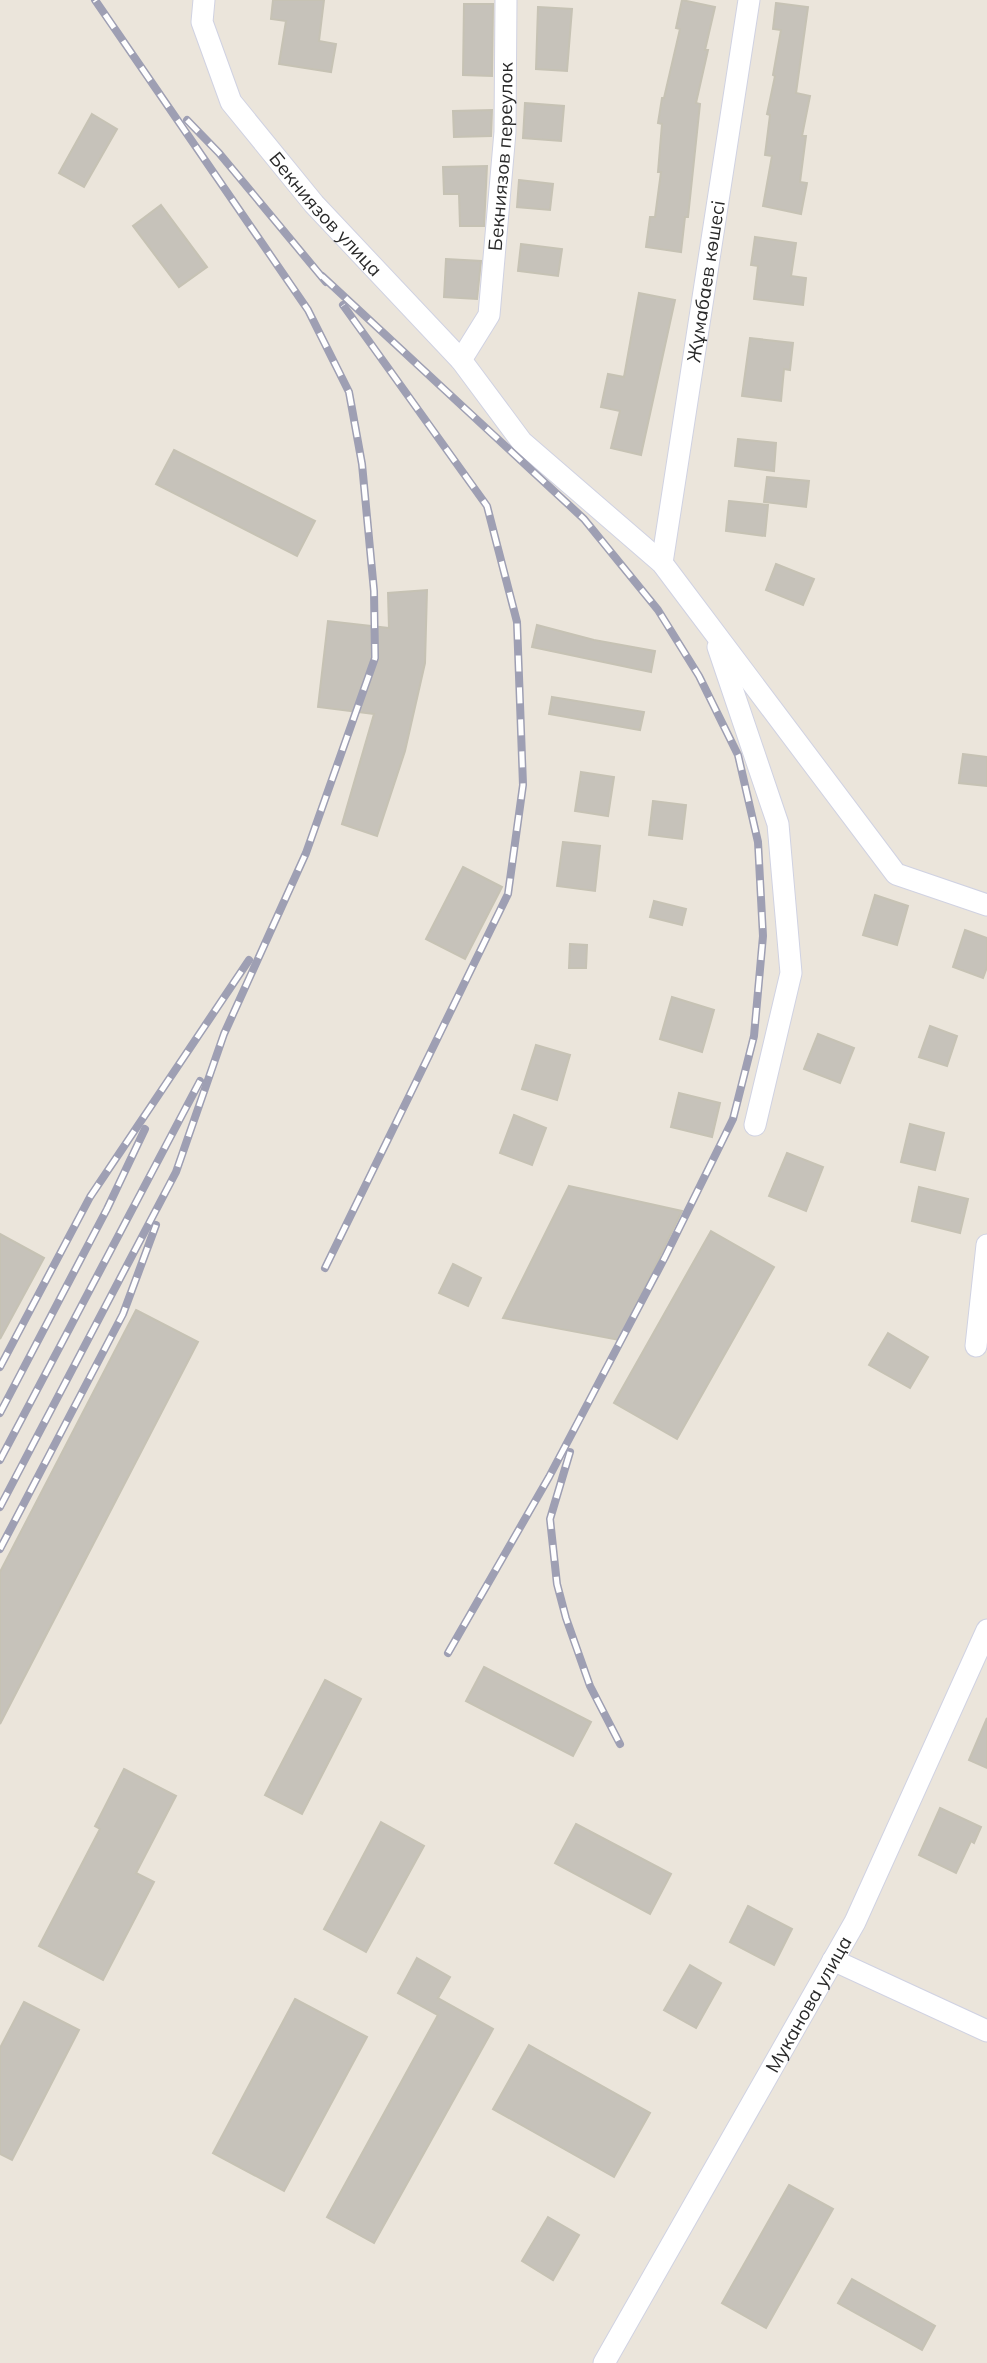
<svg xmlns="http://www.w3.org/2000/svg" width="987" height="2363" viewBox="0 0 987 2363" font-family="Mulish,sans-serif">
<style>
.building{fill:#c6c2ba;stroke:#c6c2b4;stroke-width:2}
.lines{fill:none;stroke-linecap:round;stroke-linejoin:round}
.minor-casing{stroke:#d0d2e2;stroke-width:23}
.minor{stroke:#fff;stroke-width:21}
.rail-casing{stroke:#9e9fb3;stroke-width:8}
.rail{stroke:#fff;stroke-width:5;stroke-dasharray:16;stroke-linecap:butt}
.labels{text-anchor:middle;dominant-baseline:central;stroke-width:5;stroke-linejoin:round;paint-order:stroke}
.street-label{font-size:19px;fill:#292929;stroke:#fff}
</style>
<rect width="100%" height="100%" fill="#ebe5db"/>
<!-- building -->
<g class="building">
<path d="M 273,0 L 324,0 L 319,41 L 336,44 L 331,72 L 279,64 L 286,21 L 271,19 Z"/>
<path d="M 682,0 L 715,7 L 705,50 L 708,50 L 696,103 L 700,104 L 688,217 L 685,217 L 681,252 L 646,247 L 650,217 L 655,217 L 661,172 L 658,172 L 662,124 L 658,123 L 662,98 L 664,98 L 680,29 L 676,28 Z"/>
<path d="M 776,3 L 808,7 L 796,93 L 810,96 L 802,136 L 806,136 L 800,182 L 807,183 L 801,214 L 763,206 L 772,156 L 765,155 L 770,115 L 767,114 L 775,76 L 773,75 L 781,30 L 773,29 Z"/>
<path d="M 464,4 L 493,4 L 492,76 L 463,75 Z"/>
<path d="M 538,7 L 572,9 L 567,71 L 536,69 Z"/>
<path d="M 525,103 L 564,106 L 561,141 L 523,138 Z"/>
<path d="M 492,110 L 491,136 L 454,137 L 453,111 Z"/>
<path d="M 92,114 L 117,129 L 84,187 L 59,173 Z"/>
<path d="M 487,166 L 484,226 L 460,226 L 459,194 L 444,194 L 443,167 Z"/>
<path d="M 519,180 L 553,184 L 550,210 L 517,207 Z"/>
<path d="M 161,205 L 207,267 L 179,287 L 133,226 Z"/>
<path d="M 755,237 L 796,243 L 791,276 L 806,278 L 803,305 L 754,299 L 758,266 L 751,265 Z"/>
<path d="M 521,244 L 562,249 L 558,276 L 518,271 Z"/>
<path d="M 446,259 L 481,261 L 477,299 L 444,297 Z"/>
<path d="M 639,293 L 675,300 L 641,455 L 611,448 L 620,411 L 601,407 L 608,374 L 624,377 Z"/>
<path d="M 750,338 L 793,343 L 790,370 L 784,369 L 781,401 L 742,396 Z"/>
<path d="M 738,439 L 776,443 L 774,471 L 735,466 Z"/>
<path d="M 174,450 L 315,521 L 297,556 L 156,484 Z"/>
<path d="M 767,477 L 809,481 L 806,507 L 764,502 Z"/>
<path d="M 729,501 L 768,505 L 765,536 L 726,531 Z"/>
<path d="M 776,564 L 814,579 L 803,605 L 766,590 Z"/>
<path d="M 427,590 L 425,663 L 405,751 L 377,836 L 342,824 L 374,714 L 318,707 L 328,621 L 389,628 L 388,593 Z"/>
<path d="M 537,625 L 594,640 L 655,651 L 651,672 L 532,647 Z"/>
<path d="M 552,697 L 644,712 L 640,730 L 549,714 Z"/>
<path d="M 963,754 L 987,757 L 987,786 L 959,783 Z"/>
<path d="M 581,772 L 614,777 L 608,816 L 575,811 Z"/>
<path d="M 653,801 L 686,805 L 682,839 L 649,835 Z"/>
<path d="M 563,842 L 600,846 L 595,891 L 557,886 Z"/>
<path d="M 463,867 L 502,887 L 465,959 L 426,939 Z"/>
<path d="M 875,895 L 908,906 L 897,945 L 863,935 Z"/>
<path d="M 654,901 L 686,909 L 682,925 L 650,917 Z"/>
<path d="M 965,930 L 987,938 L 987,967 L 983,978 L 953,967 Z"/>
<path d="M 570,944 L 587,945 L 586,968 L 569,968 Z"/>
<path d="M 672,997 L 714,1010 L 702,1052 L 660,1039 Z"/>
<path d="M 930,1026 L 957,1036 L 947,1066 L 919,1057 Z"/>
<path d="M 818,1034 L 854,1048 L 840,1083 L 804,1069 Z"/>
<path d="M 536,1045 L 570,1055 L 557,1100 L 522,1089 Z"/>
<path d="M 679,1093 L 720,1103 L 712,1137 L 671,1127 Z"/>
<path d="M 514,1115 L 546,1128 L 532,1165 L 500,1153 Z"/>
<path d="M 910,1124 L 944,1133 L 935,1170 L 901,1162 Z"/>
<path d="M 787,1153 L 823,1167 L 806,1211 L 769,1196 Z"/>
<path d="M 569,1186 L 682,1211 L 619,1340 L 503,1318 Z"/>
<path d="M 919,1187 L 968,1199 L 960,1233 L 912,1221 Z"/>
<path d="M 711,1231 L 774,1267 L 677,1439 L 614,1403 Z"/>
<path d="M 0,1234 L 44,1258 L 0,1339 Z"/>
<path d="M 453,1264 L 481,1278 L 468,1306 L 439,1293 Z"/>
<path d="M 136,1310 L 198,1342 L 0,1724 L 0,1572 Z"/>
<path d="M 888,1333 L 928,1357 L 910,1388 L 869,1365 Z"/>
<path d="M 484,1667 L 591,1722 L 573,1756 L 466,1701 Z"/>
<path d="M 325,1680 L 361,1699 L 302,1814 L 265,1795 Z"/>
<path d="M 987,1718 L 987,1768 L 969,1760 Z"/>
<path d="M 124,1769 L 176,1796 L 136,1873 L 154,1882 L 103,1980 L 39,1946 L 100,1829 L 95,1826 Z"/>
<path d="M 940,1808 L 981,1827 L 974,1843 L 971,1841 L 956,1873 L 919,1855 Z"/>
<path d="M 381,1822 L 424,1846 L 366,1952 L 324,1929 Z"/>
<path d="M 576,1824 L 671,1874 L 650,1914 L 555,1863 Z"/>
<path d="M 748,1906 L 792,1929 L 774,1965 L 730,1942 Z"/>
<path d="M 417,1958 L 450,1977 L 438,1998 L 493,2029 L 374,2243 L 327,2217 L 438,2015 L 398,1993 Z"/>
<path d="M 690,1965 L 721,1983 L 696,2028 L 664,2010 Z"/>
<path d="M 295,1999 L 367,2037 L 284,2191 L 213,2153 Z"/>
<path d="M 24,2002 L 79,2030 L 12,2160 L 0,2154 L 0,2048 Z"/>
<path d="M 529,2045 L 650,2113 L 614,2177 L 493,2109 Z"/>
<path d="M 789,2185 L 833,2209 L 766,2328 L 722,2303 Z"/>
<path d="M 548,2217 L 579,2235 L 553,2280 L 522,2261 Z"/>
<path d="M 852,2279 L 935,2326 L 922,2350 L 838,2303 Z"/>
</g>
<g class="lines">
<!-- minor casing -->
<g class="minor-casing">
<g id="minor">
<path id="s1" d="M 204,0 L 202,22 L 231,102 L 314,204 L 461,360 L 489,315 L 505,132 L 506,0"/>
<path d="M 461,360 L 522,442 L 662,563 L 896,874 L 987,905"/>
<path id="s2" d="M 662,563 L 749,0"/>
<path d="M 718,647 L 778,824 L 791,973 L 755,1125"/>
<path d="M 976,1346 L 987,1245"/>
<path d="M 833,1960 L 987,2031"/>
<path id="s3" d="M 604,2363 L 855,1922 L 987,1630"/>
</g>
</g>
<!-- minor -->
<use href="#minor" class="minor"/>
<!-- rail casing -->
<g class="rail-casing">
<g id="rail">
<path d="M 187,120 L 219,153 L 326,282"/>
<path d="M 322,276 L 584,519 L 658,610 L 699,676 L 738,755 L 758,842 L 763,936 L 754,1036 L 733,1119 L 665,1257 L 549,1477 L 448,1653"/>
<path d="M 325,1268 L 508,894 L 523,785 L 517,622 L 487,506 L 343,305"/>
<path d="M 0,1367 L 90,1197 L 249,960"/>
<path d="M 0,1413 L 107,1209 L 145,1129"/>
<path d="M 570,1452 L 550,1519 L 557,1584 L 566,1618 L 590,1686 L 620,1744"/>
<path d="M 0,1460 L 200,1081"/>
<path d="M 0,1507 L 176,1172 L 224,1034 L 306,853 L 375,658 L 374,591 L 362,464 L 349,392 L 308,310 L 95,0"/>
<path d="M 0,1549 L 123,1314 L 156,1225"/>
</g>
</g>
<!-- rail -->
<use href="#rail" class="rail"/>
</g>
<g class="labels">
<!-- street labels -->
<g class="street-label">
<text stroke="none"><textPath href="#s1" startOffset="665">Бекниязов переулок</textPath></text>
<text stroke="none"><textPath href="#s1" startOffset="254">Бекниязов улица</textPath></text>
<text stroke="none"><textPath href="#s2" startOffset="285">Жұмабаев көшесі</textPath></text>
<text stroke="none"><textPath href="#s3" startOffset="413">Муканова улица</textPath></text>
</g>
</g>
</svg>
